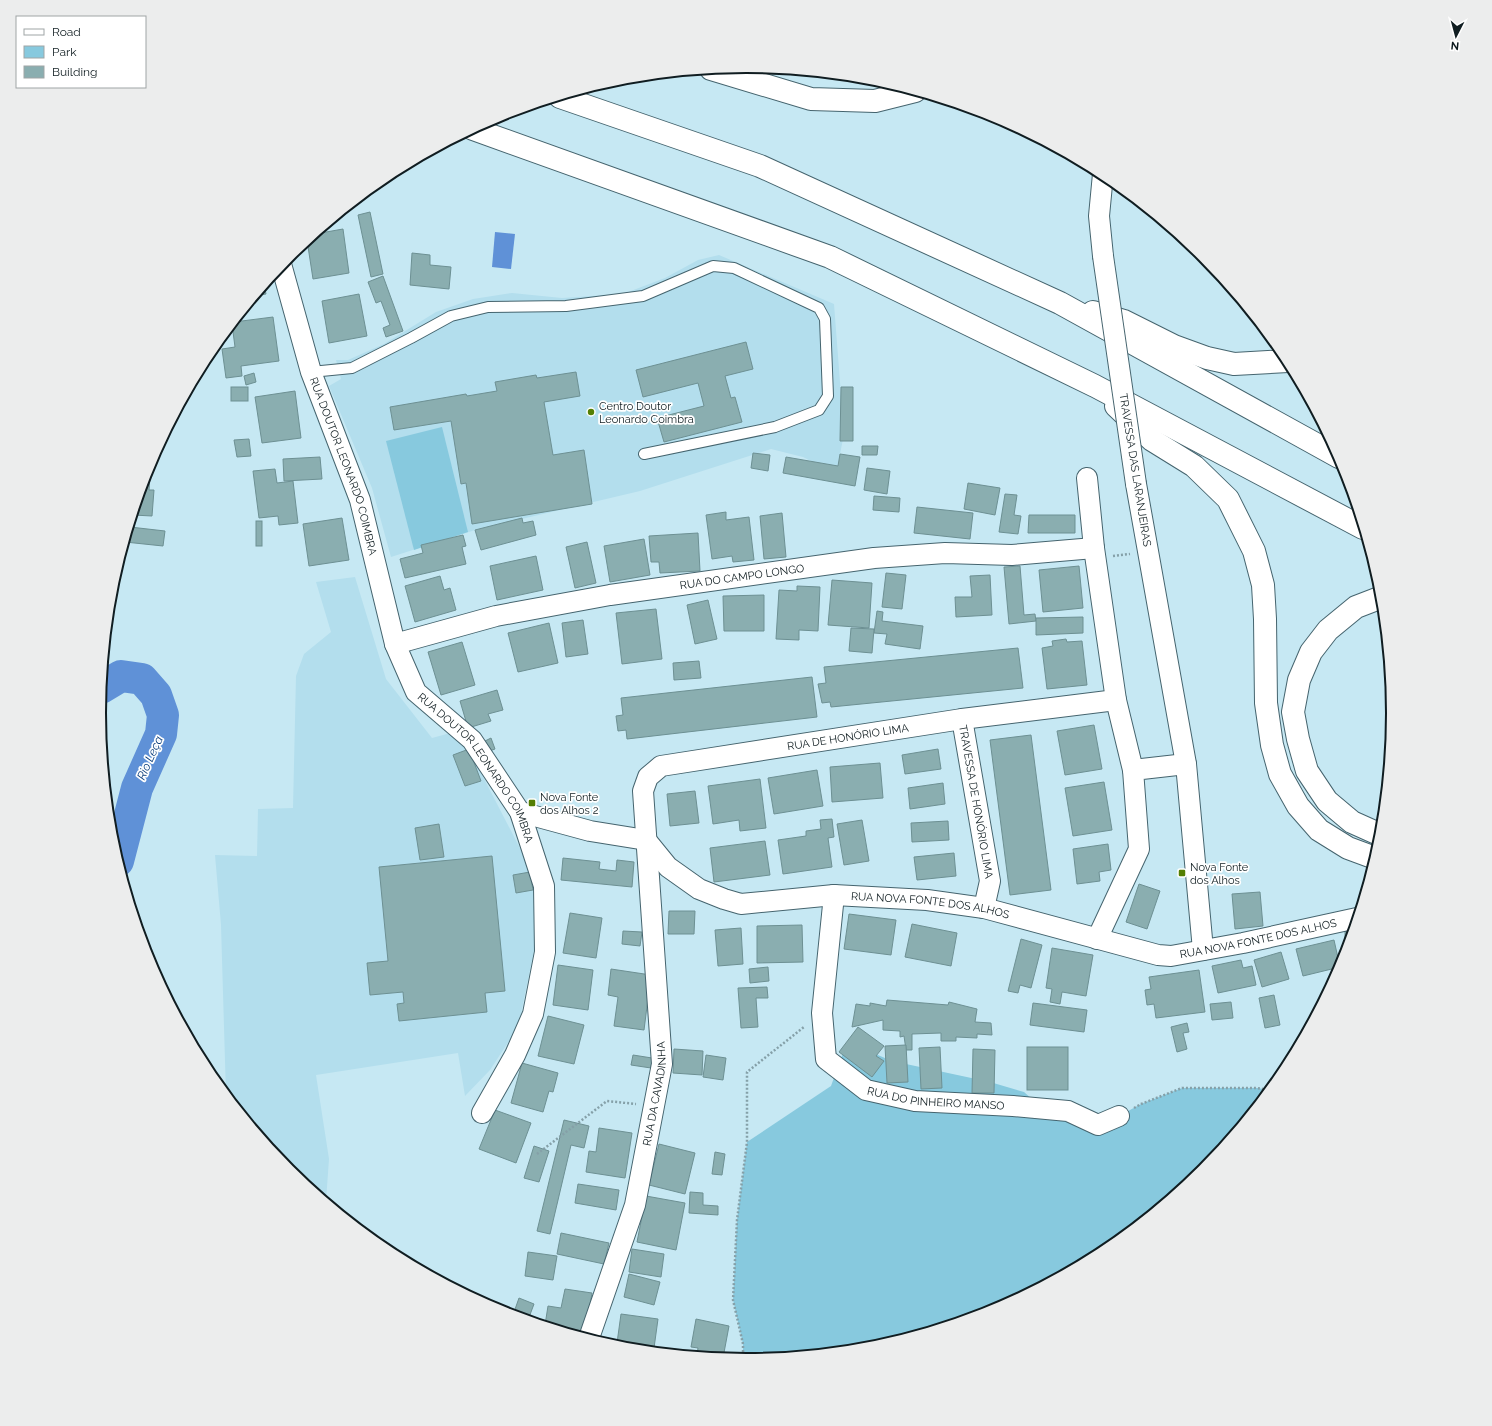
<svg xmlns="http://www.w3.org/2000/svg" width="1492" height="1426" viewBox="0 0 1492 1426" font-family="Raleway,sans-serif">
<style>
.built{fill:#b3deed}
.green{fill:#87c9de}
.water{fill:#5f91d7}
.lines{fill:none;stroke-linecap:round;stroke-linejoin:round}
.river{stroke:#5f91d7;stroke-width:32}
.building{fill:#8aaeb0;stroke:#6d9093}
.service-casing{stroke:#45646e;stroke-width:12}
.minor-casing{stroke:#45646e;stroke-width:22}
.tertiary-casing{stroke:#45646e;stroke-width:24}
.motorway-casing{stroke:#45646e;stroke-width:24}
.path{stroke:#85a0a8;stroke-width:2.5;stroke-dasharray:2 2;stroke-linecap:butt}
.service{stroke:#fff;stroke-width:10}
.minor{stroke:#fff;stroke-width:20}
.tertiary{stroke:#fff;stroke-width:22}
.motorway{stroke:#fff;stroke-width:22}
.minor-bridge-casing{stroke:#45646e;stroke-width:22;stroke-linecap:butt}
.minor-bridge{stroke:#fff;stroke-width:20}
.poi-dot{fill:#547f03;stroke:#fff;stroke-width:1.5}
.labels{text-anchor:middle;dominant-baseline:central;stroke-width:3.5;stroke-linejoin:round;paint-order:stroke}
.poi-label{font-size:11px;fill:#101d21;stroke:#fff;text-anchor:start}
.street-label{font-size:11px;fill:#101d21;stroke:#fff}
.water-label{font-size:12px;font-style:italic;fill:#093c7b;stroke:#fff}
.rim{fill:none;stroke:#101d21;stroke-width:2}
</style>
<rect width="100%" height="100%" fill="#c6e8f3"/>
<!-- built -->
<g class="built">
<path d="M 719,255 L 834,304 L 844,434 L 836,474 L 803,457 L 771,449 L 640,491 L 475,530 L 391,557 L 372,488 L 329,386 L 341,379 L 336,360 L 348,360 L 384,344 L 436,312 L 473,299 L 512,293 L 562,298 L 623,294 L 665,278 L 698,260 Z"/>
<path d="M 355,577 L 386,679 L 432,738 L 454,732 L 466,744 L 524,856 L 533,891 L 536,941 L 519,1023 L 513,1035 L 490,1070 L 465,1096 L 458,1053 L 316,1075 L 329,1159 L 326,1201 L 288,1170 L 226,1095 L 221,925 L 215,855 L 257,856 L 258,809 L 293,808 L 296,676 L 304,654 L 331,632 L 316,582 Z"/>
</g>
<!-- green -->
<g class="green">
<path d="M 442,427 L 468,532 L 414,550 L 386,441 Z"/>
<path d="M 847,1042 L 892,1061 L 990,1082 L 1024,1092 L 1043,1109 L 1119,1116 L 1141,1104 L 1182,1088 L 1257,1088 L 1269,1090 L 1203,1171 L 1105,1251 L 993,1311 L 872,1348 L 743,1360 L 743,1344 L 733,1300 L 737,1220 L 747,1142 L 831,1086 Z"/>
</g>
<!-- water -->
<path class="water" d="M 495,232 L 515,234 L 511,269 L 492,267 Z"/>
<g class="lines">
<!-- river -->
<path class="river" d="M 101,688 L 121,676 L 142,679 L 156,695 L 163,715 L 161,734 L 137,788 L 118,861"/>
</g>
<!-- building -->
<g class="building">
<path d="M 370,212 L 383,274 L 371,277 L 358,215 Z"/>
<path d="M 1164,223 L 1172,229 L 1163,226 Z"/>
<path d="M 343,229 L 349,273 L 313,279 L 307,240 L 315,234 Z"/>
<path d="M 412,253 L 430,255 L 430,265 L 451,267 L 449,289 L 410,285 Z"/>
<path d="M 383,276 L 403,331 L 386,337 L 383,328 L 390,325 L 381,301 L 376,303 L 368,282 Z"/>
<path d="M 264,285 L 266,294 L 255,296 Z"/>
<path d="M 359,294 L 367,336 L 329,343 L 322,301 Z"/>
<path d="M 273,317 L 279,361 L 241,366 L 242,376 L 226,378 L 222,349 L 235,347 L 232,324 L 234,322 Z"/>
<path d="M 746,342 L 753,369 L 725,376 L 731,398 L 735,397 L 742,422 L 664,442 L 657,418 L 704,406 L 698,383 L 643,397 L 636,370 Z"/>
<path d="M 576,372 L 580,396 L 544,402 L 553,455 L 584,450 L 592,504 L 472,524 L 466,483 L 461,484 L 451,421 L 394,430 L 390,407 L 466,394 L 467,396 L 497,391 L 495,382 L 536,375 L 537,378 Z"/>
<path d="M 254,373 L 256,382 L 246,385 L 244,376 Z"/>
<rect x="231" y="387" width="17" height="14"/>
<path d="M 841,387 L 853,387 L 853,441 L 840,441 Z"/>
<path d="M 295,391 L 301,438 L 262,443 L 255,397 Z"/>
<path d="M 249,439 L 251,456 L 237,457 L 234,440 Z"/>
<path d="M 862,446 L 878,446 L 877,455 L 862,455 Z"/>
<path d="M 753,453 L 770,455 L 768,471 L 751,468 Z"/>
<path d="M 840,454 L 860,457 L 855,486 L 783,473 L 786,457 L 838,466 Z"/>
<path d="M 320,457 L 322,479 L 284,481 L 283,459 Z"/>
<path d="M 867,468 L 890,471 L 887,494 L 864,490 Z"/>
<path d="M 275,469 L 277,483 L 293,481 L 298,523 L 279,525 L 278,516 L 259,518 L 253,471 Z"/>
<path d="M 145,476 L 150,476 L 149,490 L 154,490 L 152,516 L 133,515 Z"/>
<path d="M 968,483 L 1000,488 L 995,515 L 964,509 Z"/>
<path d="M 1005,494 L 1017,495 L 1014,515 L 1021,516 L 1018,534 L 999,532 Z"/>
<path d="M 874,496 L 900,498 L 899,512 L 873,510 Z"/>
<path d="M 917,507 L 973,513 L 970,539 L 914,533 Z"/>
<path d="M 726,512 L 726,520 L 749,517 L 754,560 L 733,562 L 732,556 L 712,559 L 706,515 Z"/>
<path d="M 782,513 L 786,557 L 764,559 L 760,516 Z"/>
<path d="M 1029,515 L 1075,515 L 1075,533 L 1028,533 Z"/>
<path d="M 342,518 L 349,560 L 309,566 L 303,524 Z"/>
<path d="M 522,518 L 523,523 L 533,521 L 536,535 L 481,550 L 475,530 Z"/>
<rect x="256" y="521" width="6" height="25"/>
<path d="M 130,527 L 165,531 L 163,546 L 125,542 Z"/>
<path d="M 698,533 L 700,571 L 660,573 L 659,562 L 651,562 L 649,536 Z"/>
<path d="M 463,535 L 466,546 L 462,547 L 466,564 L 405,578 L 400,559 L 423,553 L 421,545 Z"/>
<path d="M 644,539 L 650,575 L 610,582 L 604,546 Z"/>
<path d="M 587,542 L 596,583 L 575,588 L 566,547 Z"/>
<path d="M 536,556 L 543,590 L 497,600 L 490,566 Z"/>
<path d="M 1020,566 L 1024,615 L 1035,614 L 1036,621 L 1009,624 L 1004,567 Z"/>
<path d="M 1079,566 L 1083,608 L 1043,612 L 1039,570 Z"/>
<path d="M 886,573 L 906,575 L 902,609 L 882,607 Z"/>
<path d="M 990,575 L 992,615 L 956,617 L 955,597 L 972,597 L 970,576 Z"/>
<path d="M 440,576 L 444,590 L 450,588 L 456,610 L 415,622 L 405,586 Z"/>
<path d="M 832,580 L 872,583 L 869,628 L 828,625 Z"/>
<path d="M 797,586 L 820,587 L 818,631 L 799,630 L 799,640 L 776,639 L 779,590 L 797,591 Z"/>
<path d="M 764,595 L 764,631 L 724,631 L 723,596 Z"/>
<path d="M 708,600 L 717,639 L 695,644 L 687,605 Z"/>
<path d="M 656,609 L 662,659 L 622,664 L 616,613 Z"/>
<path d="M 877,611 L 883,612 L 882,621 L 923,626 L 920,649 L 885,644 L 887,634 L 874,633 Z"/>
<path d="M 1083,617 L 1083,633 L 1036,635 L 1036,618 Z"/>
<path d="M 583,620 L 588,654 L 566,657 L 562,623 Z"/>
<path d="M 549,623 L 558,663 L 518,672 L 508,633 Z"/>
<path d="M 851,628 L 874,629 L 872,653 L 849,651 Z"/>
<path d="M 1066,639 L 1067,642 L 1082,641 L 1087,685 L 1047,689 L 1042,648 L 1053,646 L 1052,641 Z"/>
<path d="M 462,642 L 475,685 L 441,695 L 428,652 Z"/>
<path d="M 1018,648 L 1023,688 L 831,707 L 830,702 L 822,703 L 818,684 L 826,683 L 824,667 Z"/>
<path d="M 699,661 L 701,678 L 674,680 L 673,663 Z"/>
<path d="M 812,677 L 817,717 L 627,739 L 626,730 L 618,731 L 616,716 L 623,715 L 621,698 Z"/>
<path d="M 497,690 L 503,710 L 488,714 L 491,721 L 468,728 L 460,701 Z"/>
<path d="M 1094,725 L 1102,769 L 1065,775 L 1057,731 Z"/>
<path d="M 1031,735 L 1051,890 L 1010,895 L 990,740 Z"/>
<path d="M 491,738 L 495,749 L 487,752 L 483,742 Z"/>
<path d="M 469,749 L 481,781 L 465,786 L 453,755 Z"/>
<path d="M 938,749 L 941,769 L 905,774 L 902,755 Z"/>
<path d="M 880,763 L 883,798 L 832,802 L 830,767 Z"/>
<path d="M 817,770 L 823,806 L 774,814 L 768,778 Z"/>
<path d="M 760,779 L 766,828 L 740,831 L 739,820 L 713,824 L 708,786 Z"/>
<path d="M 1104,782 L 1112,830 L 1073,836 L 1065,788 Z"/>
<path d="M 943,783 L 945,804 L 910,809 L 908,788 Z"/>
<path d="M 695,791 L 699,823 L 670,826 L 667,794 Z"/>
<path d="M 832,819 L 834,837 L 828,838 L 832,867 L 783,874 L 778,840 L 806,836 L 806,831 L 821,829 L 820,820 Z"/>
<path d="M 862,820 L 869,861 L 844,865 L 837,824 Z"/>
<path d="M 948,821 L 949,840 L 912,842 L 911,823 Z"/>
<path d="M 439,824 L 444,857 L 420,860 L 415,828 Z"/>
<path d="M 765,841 L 770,875 L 714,882 L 710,848 Z"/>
<path d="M 1108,844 L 1111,870 L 1099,872 L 1100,881 L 1077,884 L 1073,849 Z"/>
<path d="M 954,853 L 956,876 L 917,880 L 914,857 Z"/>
<path d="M 492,856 L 505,991 L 485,993 L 487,1012 L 399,1021 L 397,1004 L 404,1003 L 403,992 L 370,995 L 367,963 L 388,961 L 379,867 Z"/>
<path d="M 563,858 L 600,862 L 599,869 L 616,871 L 617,860 L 634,862 L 632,887 L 561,880 Z"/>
<path d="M 530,872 L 533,890 L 516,893 L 513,875 Z"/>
<path d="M 1139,884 L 1160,891 L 1147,929 L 1126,922 Z"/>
<path d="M 1260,892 L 1263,926 L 1235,929 L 1232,894 Z"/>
<path d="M 669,911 L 695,911 L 694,934 L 668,934 Z"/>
<path d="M 570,913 L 602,918 L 596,958 L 563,953 Z"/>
<path d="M 849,914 L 896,920 L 891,955 L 844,949 Z"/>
<path d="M 912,924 L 957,933 L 951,966 L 905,957 Z"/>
<path d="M 802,925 L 803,962 L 757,963 L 757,926 Z"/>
<path d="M 741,928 L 743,964 L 718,966 L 715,930 Z"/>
<path d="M 623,931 L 642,932 L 640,946 L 622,944 Z"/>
<path d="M 1345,931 L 1353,931 L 1345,955 Z"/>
<path d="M 1021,939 L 1042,945 L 1031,988 L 1020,985 L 1018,993 L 1008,991 Z"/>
<path d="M 1334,940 L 1340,967 L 1303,976 L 1296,949 Z"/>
<path d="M 1052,948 L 1093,955 L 1086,996 L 1062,992 L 1060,1004 L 1050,1002 L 1052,989 L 1046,988 Z"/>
<path d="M 1281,952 L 1289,979 L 1262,987 L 1254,960 Z"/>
<path d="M 1241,960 L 1243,968 L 1252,966 L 1256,985 L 1218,993 L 1212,966 Z"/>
<path d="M 558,965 L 593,970 L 588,1010 L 553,1005 Z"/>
<path d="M 768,967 L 769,981 L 750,983 L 749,969 Z"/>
<path d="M 611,969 L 651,975 L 644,1030 L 614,1026 L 618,997 L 608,995 Z"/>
<path d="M 1199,970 L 1205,1012 L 1156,1018 L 1154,1004 L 1147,1005 L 1145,990 L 1151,989 L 1149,977 Z"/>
<path d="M 767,987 L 768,998 L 756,998 L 758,1027 L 741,1028 L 738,988 Z"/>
<path d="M 1274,995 L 1280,1025 L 1265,1028 L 1259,998 Z"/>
<path d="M 887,1000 L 948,1005 L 949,1002 L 977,1009 L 975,1022 L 991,1023 L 992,1035 L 977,1034 L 977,1038 L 956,1037 L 956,1041 L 941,1041 L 941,1033 L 912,1034 L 912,1050 L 906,1050 L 904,1036 L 900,1037 L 900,1031 L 883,1030 L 883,1020 L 852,1027 L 856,1004 L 870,1006 L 870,1003 L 886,1006 Z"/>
<path d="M 1231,1002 L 1233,1018 L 1212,1020 L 1210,1004 Z"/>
<path d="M 1033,1003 L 1087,1010 L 1084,1032 L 1030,1025 Z"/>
<path d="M 548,1016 L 584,1025 L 574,1064 L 538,1056 Z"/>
<path d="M 1187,1023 L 1189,1032 L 1183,1033 L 1187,1049 L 1177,1052 L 1171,1027 Z"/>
<path d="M 858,1027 L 884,1046 L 876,1056 L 884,1061 L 872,1077 L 839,1052 Z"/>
<path d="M 906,1045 L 908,1082 L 887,1083 L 885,1046 Z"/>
<path d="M 940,1047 L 942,1088 L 921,1089 L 919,1048 Z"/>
<rect x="1027" y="1047" width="41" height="43"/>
<path d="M 674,1049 L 703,1051 L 702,1075 L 673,1073 Z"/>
<path d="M 973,1049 L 995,1050 L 994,1093 L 972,1093 Z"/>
<path d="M 633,1055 L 652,1058 L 651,1068 L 631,1065 Z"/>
<path d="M 706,1055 L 726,1058 L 723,1080 L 703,1077 Z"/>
<path d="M 522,1063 L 558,1073 L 553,1092 L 549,1091 L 543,1112 L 511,1103 Z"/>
<path d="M 495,1110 L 531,1123 L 516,1163 L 479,1149 Z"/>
<path d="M 564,1120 L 589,1126 L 584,1148 L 571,1145 L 550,1234 L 537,1231 Z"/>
<path d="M 599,1128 L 632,1133 L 625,1178 L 586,1172 L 589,1151 L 596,1152 Z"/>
<path d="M 659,1144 L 695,1153 L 685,1194 L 649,1185 Z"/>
<path d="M 534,1146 L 549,1151 L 539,1182 L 524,1178 Z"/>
<path d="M 715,1152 L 725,1154 L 722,1175 L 712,1174 Z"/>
<path d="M 578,1184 L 619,1190 L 616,1210 L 575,1203 Z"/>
<path d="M 690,1192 L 703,1193 L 703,1205 L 718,1206 L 718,1215 L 689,1213 Z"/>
<path d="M 646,1196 L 685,1203 L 676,1250 L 637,1242 Z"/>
<path d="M 561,1233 L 609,1243 L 604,1264 L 557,1254 Z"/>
<path d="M 632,1249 L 664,1254 L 661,1277 L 629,1272 Z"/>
<path d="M 528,1252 L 557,1256 L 553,1280 L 525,1276 Z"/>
<path d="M 629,1274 L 660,1282 L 654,1305 L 624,1297 Z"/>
<path d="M 565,1289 L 592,1293 L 585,1335 L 568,1332 L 545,1325 L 548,1306 L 561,1308 Z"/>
<path d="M 519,1298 L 534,1304 L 528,1320 L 513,1315 Z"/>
<path d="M 621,1314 L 658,1319 L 654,1348 L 617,1343 Z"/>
<path d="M 696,1319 L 729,1326 L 723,1358 L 697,1355 L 698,1348 L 691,1347 Z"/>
</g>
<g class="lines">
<!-- service casing -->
<g class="service-casing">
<path id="service" d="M 311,372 L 352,368 L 411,338 L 451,316 L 488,307 L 566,306 L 643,296 L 713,266 L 734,268 L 819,308 L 825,319 L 828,396 L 819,410 L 775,427 L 644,454"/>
</g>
<!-- minor casing -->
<g class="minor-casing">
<g id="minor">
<path d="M 1103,256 L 1099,216 L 1103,174"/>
<path id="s1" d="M 281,264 L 311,372 L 360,500 L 395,644 L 416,692 L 472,740 L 520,812 L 544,886 L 545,952 L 533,1014 L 515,1055 L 482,1113"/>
<path d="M 1087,478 L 1094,548 L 1116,700 L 1133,770"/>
<path d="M 1136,484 L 1186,764 L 1203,950"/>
<path id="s2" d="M 395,644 L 496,616 L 610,595 L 874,558 L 945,553 L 1012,555 L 1094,548"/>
<path id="s3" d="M 962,719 L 990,881 L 984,908"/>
<path id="s4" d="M 520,812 L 590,831 L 646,840 L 668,867 L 699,889 L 724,899 L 741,904 L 834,895 L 927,900 L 984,908 L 1158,955 L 1171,956 L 1243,943 L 1357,918"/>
<path id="s5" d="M 834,895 L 822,1013 L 826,1059 L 866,1090 L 915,1101 L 1013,1106 L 1068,1111 L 1098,1125 L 1119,1116"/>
<path d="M 1097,939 L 1139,849 L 1133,770 L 1186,764"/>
<path id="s6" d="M 589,1338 L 635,1205 L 662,1064 L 643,791 L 648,777 L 661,766 L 962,719 L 1116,700"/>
</g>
</g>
<!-- tertiary casing -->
<g class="tertiary-casing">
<path id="tertiary" d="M 711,69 L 811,99 L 875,101 L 915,91"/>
</g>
<!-- motorway casing -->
<g class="motorway-casing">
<g id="motorway">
<path d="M 560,97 L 760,166 L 1060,303 L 1339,457"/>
<path d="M 473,129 L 830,257 L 1095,386 L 1363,528"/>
<path d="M 1093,312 L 1124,321 L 1174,346 L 1207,358 L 1234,364 L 1288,361"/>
<path d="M 1116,406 L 1152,440 L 1194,466 L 1228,499 L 1254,551 L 1263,585 L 1265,619 L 1266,703 L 1272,745 L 1280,774 L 1298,806 L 1319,830 L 1348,848 L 1375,858"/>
<path d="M 1381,835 L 1352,822 L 1327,801 L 1307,771 L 1298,739 L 1293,712 L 1299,680 L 1311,652 L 1328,630 L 1356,607 L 1382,597"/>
</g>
</g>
<!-- path -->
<g class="path">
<path d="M 1113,556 L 1130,554"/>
<path d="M 1134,1108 L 1141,1104 L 1182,1088 L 1257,1088 L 1269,1090"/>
<path d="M 537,1154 L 607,1101 L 636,1104"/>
<path d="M 743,1360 L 743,1344 L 733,1300 L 737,1220 L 747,1142 L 747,1072 L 804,1027"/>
</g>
<!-- service -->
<use href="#service" class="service"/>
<!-- minor -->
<use href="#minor" class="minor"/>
<!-- tertiary -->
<use href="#tertiary" class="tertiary"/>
<!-- motorway -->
<use href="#motorway" class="motorway"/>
<!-- minor-bridge casing -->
<g class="minor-bridge-casing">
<path id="minor-bridge" d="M 1103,256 L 1136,484"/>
</g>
<!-- minor-bridge -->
<use href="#minor-bridge" class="minor-bridge"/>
</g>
<!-- markers -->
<g class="poi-dot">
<circle cx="591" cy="412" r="4"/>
<rect x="528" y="799" width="8" height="8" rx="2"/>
<rect x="1178" y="869" width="8" height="8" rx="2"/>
</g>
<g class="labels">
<!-- poi labels -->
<g class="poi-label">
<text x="599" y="406">Centro Doutor<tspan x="599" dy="13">Leonardo Coimbra</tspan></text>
<text x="540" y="797">Nova Fonte<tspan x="540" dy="13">dos Alhos 2</tspan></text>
<text x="1190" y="867">Nova Fonte<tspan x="1190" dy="13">dos Alhos</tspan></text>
</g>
<!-- street labels -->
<g class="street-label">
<text stroke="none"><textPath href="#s1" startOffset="212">RUA DOUTOR LEONARDO COIMBRA</textPath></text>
<text transform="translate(1135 470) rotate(81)">TRAVESSA DAS LARANJEIRAS</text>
<text stroke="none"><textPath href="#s2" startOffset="354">RUA DO CAMPO LONGO</textPath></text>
<text stroke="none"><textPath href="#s6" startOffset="779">RUA DE HONÓRIO LIMA</textPath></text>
<text stroke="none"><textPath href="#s1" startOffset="548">RUA DOUTOR LEONARDO COIMBRA</textPath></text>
<text stroke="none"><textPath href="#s3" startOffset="84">TRAVESSA DE HONÓRIO LIMA</textPath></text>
<text stroke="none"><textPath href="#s4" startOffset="437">RUA NOVA FONTE DOS ALHOS</textPath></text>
<text stroke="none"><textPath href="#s4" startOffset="773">RUA NOVA FONTE DOS ALHOS</textPath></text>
<text stroke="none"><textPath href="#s6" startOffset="254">RUA DA CAVADINHA</textPath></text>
<text stroke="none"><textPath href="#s5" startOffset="286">RUA DO PINHEIRO MANSO</textPath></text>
</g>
<!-- water labels -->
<g class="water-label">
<text transform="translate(150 758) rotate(-66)">Rio Leça</text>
</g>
</g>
<!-- crop -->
<path d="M0 0H1492V1426H0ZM106 713a640 640 0 1 1 1280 0a640 640 0 1 1-1280 0Z" fill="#eceded" fill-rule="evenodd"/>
<path class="rim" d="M106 713a640 640 0 1 1 1280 0a640 640 0 1 1-1280 0Z"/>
<!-- legend -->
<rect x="16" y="16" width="130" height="72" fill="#ffffff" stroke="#9fa5a6"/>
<rect x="24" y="29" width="20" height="6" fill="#ffffff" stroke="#9fa5a6"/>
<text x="52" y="36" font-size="12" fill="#101d21">Road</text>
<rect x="24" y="46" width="20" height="12" fill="#87c9de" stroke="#9fa5a6"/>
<text x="52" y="56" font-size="12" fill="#101d21">Park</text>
<rect x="24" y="66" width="20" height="12" fill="#8aaeb0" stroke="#9fa5a6"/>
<text x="52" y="76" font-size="12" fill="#101d21">Building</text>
<!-- north arrow -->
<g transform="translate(1456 36) rotate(186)" stroke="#ffffff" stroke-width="3" paint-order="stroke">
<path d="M0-3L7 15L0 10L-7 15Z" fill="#101d21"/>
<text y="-6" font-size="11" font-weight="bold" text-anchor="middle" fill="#101d21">N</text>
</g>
</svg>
